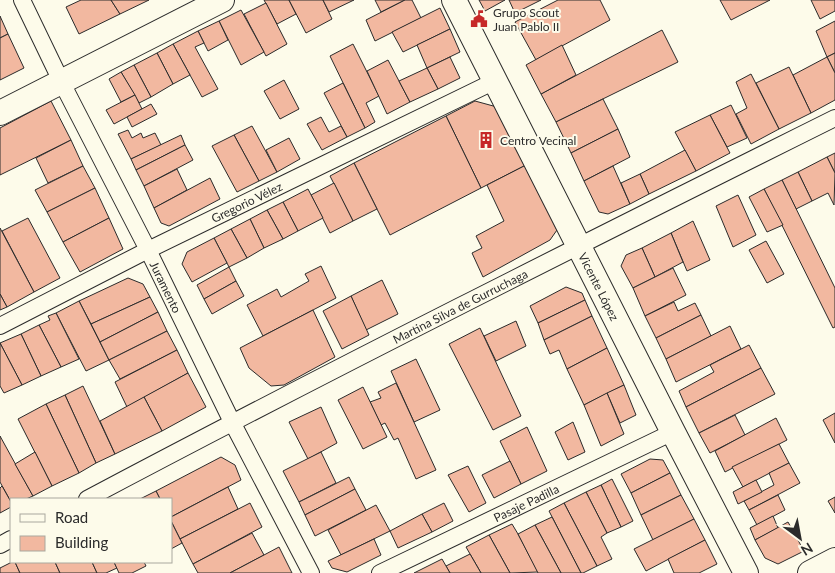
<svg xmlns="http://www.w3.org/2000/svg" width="835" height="573" viewBox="0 0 835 573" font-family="Lato,sans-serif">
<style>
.building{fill:#f2b8a0;stroke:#2b2b2b}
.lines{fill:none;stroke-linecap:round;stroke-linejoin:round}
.street-casing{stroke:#2b2b2b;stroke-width:18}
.secondary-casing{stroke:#2b2b2b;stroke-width:26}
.street{stroke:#fdfbea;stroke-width:16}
.secondary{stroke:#fdfbea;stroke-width:24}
.labels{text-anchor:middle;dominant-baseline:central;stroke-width:4;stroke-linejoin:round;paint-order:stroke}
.poi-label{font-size:12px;fill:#2b2b2b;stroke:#fdfbea;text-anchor:start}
.street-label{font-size:12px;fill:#2b2b2b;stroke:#fdfbea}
</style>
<rect width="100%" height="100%" fill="#fdfbea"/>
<!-- building -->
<g class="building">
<path d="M 81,0 L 111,0 L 120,14 L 79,34 L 66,7 Z"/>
<path d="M 111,0 L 149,0 L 120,14 Z"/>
<path d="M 264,0 L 289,0 L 296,14 L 277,24 Z"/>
<path d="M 289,0 L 323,0 L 332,19 L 306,33 Z"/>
<path d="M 323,0 L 354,0 L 329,12 Z"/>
<path d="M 375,0 L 405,0 L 381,12 Z"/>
<path d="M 405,0 L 412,0 L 421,18 L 375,41 L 366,20 Z"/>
<path d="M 479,0 L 505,0 L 485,11 Z"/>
<path d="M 509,0 L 541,0 L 515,13 Z"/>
<path d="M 558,0 L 600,0 L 610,20 L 536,60 L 515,22 Z"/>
<path d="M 720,0 L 770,0 L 731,20 Z"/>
<path d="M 811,0 L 835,0 L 835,11 L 820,19 Z"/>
<path d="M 266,3 L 287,44 L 266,56 L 244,14 Z"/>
<path d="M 440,8 L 450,29 L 403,52 L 392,32 Z"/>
<path d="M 241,10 L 264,52 L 241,65 L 219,21 Z"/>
<path d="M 0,16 L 8,34 L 0,38 Z"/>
<path d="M 219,21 L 228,40 L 208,51 L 198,31 Z"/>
<path d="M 835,21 L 835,53 L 827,57 L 816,31 Z"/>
<path d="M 450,29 L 460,52 L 427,68 L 417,45 Z"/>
<path d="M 662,30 L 678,62 L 556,122 L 541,94 Z"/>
<path d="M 198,31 L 204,43 L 195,47 L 218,89 L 202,97 L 173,44 Z"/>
<path d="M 8,34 L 24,68 L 0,80 L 0,38 Z"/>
<path d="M 173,44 L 190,75 L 173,84 L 157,53 Z"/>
<path d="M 353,44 L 379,96 L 366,103 L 375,122 L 365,128 L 330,56 Z"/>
<path d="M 562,45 L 576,75 L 541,94 L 526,65 Z"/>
<path d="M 157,53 L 173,84 L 151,97 L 134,65 Z"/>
<path d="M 835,53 L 835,73 L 827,57 Z"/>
<path d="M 450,57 L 460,78 L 438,89 L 427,68 Z"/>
<path d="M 827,57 L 835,73 L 835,100 L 811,113 L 793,75 Z"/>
<path d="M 388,60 L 410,102 L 387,114 L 367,71 Z"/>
<path d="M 134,65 L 151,97 L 139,103 L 121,72 Z"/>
<path d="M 789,67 L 811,113 L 779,129 L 756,83 Z"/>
<path d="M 427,68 L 438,89 L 410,102 L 399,81 Z"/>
<path d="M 121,72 L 135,95 L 121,102 L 109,79 Z"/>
<path d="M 751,74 L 779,129 L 751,144 L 736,114 L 747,108 L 736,82 Z"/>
<path d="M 284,80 L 299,109 L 280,119 L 264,91 Z"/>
<path d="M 343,83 L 365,128 L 347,137 L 324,93 Z"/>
<path d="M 135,95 L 142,109 L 114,124 L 106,110 Z"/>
<path d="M 603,99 L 618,129 L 571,153 L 556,122 Z"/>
<path d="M 51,101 L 71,140 L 0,175 L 0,128 Z"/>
<path d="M 475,101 L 497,107 L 526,165 L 481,188 L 446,116 Z"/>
<path d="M 151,104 L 157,114 L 132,127 L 127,117 Z"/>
<path d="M 731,105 L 747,138 L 727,147 L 710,115 Z"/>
<path d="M 710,115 L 730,153 L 696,171 L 675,132 Z"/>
<path d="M 446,116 L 481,188 L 390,235 L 354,163 Z"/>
<path d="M 321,117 L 329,132 L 341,126 L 347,137 L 322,150 L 307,124 Z"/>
<path d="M 252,126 L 277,172 L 259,181 L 234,135 Z"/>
<path d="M 618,129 L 630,157 L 584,181 L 571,153 Z"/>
<path d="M 128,130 L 132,138 L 141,133 L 143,138 L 155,133 L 161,145 L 131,159 L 118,134 Z"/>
<path d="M 181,135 L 185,145 L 136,170 L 131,159 Z"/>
<path d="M 234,135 L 259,181 L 237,192 L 212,146 Z"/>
<path d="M 289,138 L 300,159 L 277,172 L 266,150 Z"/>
<path d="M 71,140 L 83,166 L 48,183 L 36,158 Z"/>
<path d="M 185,145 L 193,160 L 144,186 L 136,170 Z"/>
<path d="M 685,150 L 696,171 L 649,194 L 640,174 Z"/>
<path d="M 835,153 L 835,173 L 827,157 Z"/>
<path d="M 827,157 L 835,173 L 834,205 L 828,193 L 812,201 L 798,172 Z"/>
<path d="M 354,163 L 377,209 L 353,221 L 330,176 Z"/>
<path d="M 526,165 L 557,230 L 550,240 L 483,277 L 472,253 L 482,248 L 476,236 L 504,221 L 487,185 Z"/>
<path d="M 83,166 L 95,188 L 47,212 L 35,190 Z"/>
<path d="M 613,166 L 630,204 L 608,214 L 599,212 L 584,181 Z"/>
<path d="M 177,169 L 187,190 L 154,208 L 144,186 Z"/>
<path d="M 798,172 L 812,201 L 796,209 L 782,180 Z"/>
<path d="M 640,174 L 649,194 L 630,204 L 621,183 Z"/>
<path d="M 210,178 L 220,199 L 169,226 L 161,223 L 154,208 Z"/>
<path d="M 782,180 L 835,288 L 835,327 L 833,328 L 764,189 Z"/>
<path d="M 334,183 L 353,221 L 330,233 L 311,195 Z"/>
<path d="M 95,188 L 109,218 L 63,242 L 47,212 Z"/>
<path d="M 308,189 L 323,218 L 298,231 L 283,202 Z"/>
<path d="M 764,189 L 783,225 L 767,232 L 749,197 Z"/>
<path d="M 738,195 L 756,235 L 733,247 L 716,206 Z"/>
<path d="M 283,202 L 298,231 L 283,239 L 267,210 Z"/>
<path d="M 267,210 L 283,239 L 264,248 L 250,219 Z"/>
<path d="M 28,218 L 60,278 L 34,292 L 2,231 Z"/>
<path d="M 109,218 L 123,249 L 80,272 L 63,242 Z"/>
<path d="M 250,219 L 264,248 L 247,258 L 231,229 Z"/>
<path d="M 693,221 L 710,260 L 687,271 L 671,233 Z"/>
<path d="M 0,228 L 34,292 L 7,307 L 0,294 Z"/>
<path d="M 231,229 L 247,258 L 229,267 L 214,238 Z"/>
<path d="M 671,233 L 683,262 L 655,277 L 642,248 Z"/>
<path d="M 214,238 L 227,263 L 192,282 L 182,264 L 187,252 Z"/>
<path d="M 766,241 L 784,274 L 767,283 L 749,250 Z"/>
<path d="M 642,248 L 655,277 L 633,288 L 621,266 L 626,255 Z"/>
<path d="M 321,266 L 336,298 L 263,336 L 247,305 L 277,289 L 281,297 L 309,281 L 305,274 Z"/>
<path d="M 229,267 L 236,281 L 204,299 L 197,285 Z"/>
<path d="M 673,268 L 686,295 L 645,316 L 633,288 Z"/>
<path d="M 128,278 L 143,284 L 150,297 L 91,324 L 79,301 Z"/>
<path d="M 382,280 L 398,314 L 366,330 L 351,296 Z"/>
<path d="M 236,281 L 244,296 L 212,314 L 204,299 Z"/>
<path d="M 566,287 L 582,293 L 585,300 L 538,323 L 530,306 Z"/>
<path d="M 0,294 L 7,307 L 0,310 Z"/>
<path d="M 351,296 L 369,335 L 342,349 L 323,311 Z"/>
<path d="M 150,297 L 158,312 L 100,342 L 91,324 Z"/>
<path d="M 585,300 L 592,316 L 544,340 L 538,323 Z"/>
<path d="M 79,301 L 109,360 L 86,371 L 56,313 Z"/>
<path d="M 674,302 L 678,311 L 695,303 L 701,315 L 656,338 L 645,316 Z"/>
<path d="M 313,310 L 335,357 L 284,385 L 271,386 L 249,368 L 240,348 Z"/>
<path d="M 158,312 L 167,331 L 109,360 L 100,342 Z"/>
<path d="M 56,313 L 79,359 L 61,367 L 39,325 L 50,320 L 48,316 Z"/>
<path d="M 701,315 L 711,336 L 666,359 L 656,338 Z"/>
<path d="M 592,316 L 607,348 L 567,369 L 559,350 L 550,354 L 544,340 Z"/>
<path d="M 516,321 L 526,346 L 496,361 L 484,336 Z"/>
<path d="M 39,325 L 61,367 L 41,376 L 21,334 Z"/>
<path d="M 730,326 L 741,349 L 676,382 L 666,359 Z"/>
<path d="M 480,328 L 521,416 L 493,430 L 449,344 Z"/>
<path d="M 167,331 L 177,350 L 120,379 L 109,360 Z"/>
<path d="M 21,334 L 41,376 L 22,385 L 0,343 Z"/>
<path d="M 0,343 L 22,385 L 4,393 L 0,386 Z"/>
<path d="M 749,345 L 761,368 L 686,407 L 679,391 L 714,372 L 710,365 Z"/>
<path d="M 607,348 L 624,385 L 584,405 L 567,369 Z"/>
<path d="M 177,350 L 188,373 L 127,407 L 115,382 Z"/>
<path d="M 416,359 L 440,410 L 414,422 L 391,371 Z"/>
<path d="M 761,368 L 775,394 L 699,433 L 686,407 Z"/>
<path d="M 188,373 L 206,407 L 162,431 L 144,397 Z"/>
<path d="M 396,383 L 436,470 L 416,479 L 398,438 L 394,440 L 385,423 L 381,425 L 370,402 L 381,398 L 378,392 Z"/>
<path d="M 624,385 L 636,415 L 620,423 L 607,393 Z"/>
<path d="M 83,386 L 115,454 L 96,463 L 65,395 Z"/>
<path d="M 363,387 L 387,437 L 363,449 L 338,400 Z"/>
<path d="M 607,393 L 624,434 L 601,446 L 584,405 Z"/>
<path d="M 65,395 L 96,463 L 79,473 L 46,404 Z"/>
<path d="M 144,397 L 162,431 L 115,454 L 100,421 Z"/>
<path d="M 46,404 L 79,473 L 52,486 L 18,419 Z"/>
<path d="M 321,407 L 337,443 L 308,459 L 289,422 Z"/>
<path d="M 835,413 L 835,443 L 823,420 Z"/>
<path d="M 735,415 L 745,435 L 710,453 L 699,433 Z"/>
<path d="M 776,418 L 787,440 L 725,472 L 715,451 Z"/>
<path d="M 573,422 L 585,452 L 568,460 L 555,432 Z"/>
<path d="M 527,427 L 547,471 L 521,484 L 500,441 Z"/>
<path d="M 0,436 L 33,496 L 26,499 L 11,499 L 11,502 L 0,482 Z"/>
<path d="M 779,444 L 789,463 L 743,487 L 732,467 Z"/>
<path d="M 35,452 L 52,486 L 33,496 L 15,464 Z"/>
<path d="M 321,452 L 336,483 L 299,502 L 283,471 Z"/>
<path d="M 221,457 L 235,465 L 241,480 L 171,517 L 171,499 L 160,499 L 156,491 Z"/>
<path d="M 650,459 L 663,460 L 670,473 L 631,493 L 621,474 Z"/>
<path d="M 510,461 L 521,484 L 494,498 L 482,475 Z"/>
<path d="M 789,463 L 800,483 L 749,510 L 744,501 L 774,485 L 769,473 Z"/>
<path d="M 468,466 L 486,503 L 469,512 L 448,475 Z"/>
<path d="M 670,473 L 681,495 L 641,515 L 631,493 Z"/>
<path d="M 349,477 L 355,489 L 305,515 L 299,502 Z"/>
<path d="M 612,479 L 633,521 L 621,527 L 601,485 Z"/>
<path d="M 756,480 L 762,492 L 738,504 L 733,492 Z"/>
<path d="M 601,485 L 621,527 L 607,533 L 586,492 Z"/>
<path d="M 2,486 L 11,502 L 11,507 L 0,513 L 0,488 Z"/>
<path d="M 228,487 L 238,509 L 180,539 L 171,521 L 171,517 Z"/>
<path d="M 355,489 L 366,510 L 315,536 L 305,515 Z"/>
<path d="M 156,491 L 160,499 L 140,499 Z"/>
<path d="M 586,492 L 607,533 L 601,537 L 612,559 L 597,566 L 564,503 Z"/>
<path d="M 681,495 L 694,519 L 653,540 L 641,515 Z"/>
<path d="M 778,495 L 785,510 L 757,525 L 749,510 Z"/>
<path d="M 835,497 L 835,513 L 828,501 Z"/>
<path d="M 250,503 L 262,527 L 193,564 L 180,539 Z"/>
<path d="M 444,503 L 453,521 L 432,532 L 422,514 Z"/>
<path d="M 564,503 L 597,566 L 583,573 L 581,573 L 549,511 Z"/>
<path d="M 376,505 L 390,531 L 341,555 L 328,530 Z"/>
<path d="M 422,514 L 432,532 L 398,548 L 390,531 Z"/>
<path d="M 773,516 L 778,528 L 755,540 L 750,528 Z"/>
<path d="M 552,517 L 581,573 L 561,573 L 535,525 Z"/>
<path d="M 694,519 L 705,540 L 646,571 L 634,549 Z"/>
<path d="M 171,521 L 182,543 L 171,549 Z"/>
<path d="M 788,522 L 804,551 L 778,564 L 765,558 L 755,540 Z"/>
<path d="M 512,524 L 518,534 L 538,572 L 510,573 L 489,535 Z"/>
<path d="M 535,525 L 561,573 L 538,573 L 518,534 Z"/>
<path d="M 252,533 L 264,555 L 230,573 L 198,573 L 193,564 Z"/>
<path d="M 489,535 L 510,573 L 481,573 L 466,547 Z"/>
<path d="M 374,539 L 381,555 L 347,572 L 332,568 L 328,561 Z"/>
<path d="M 705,540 L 717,564 L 699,573 L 674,573 L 668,559 Z"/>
<path d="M 279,547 L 292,573 L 230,573 L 264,555 Z"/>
<path d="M 470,554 L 481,573 L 450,573 L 446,566 Z"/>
<path d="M 442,559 L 450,573 L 414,573 Z"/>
<path d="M 12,562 L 15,562 L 20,573 L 0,573 L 0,568 Z"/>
<path d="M 15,562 L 55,562 L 60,573 L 20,573 Z"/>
<path d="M 55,562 L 92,562 L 97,573 L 60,573 Z"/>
<path d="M 92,562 L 114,562 L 117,568 L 106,573 L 97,573 Z"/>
<path d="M 114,562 L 144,562 L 146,566 L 132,573 L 119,573 Z"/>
</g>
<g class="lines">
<!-- street casing -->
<g class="street-casing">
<g id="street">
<path id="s1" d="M 22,0 L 61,81 L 148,250 L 232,422 L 311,573"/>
<path id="s2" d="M 0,326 L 148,250 L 495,81"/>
<path id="s3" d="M 87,499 C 334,368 584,243 835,118"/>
<path d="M 0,545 L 11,539"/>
<path id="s4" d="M 380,573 L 673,432"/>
</g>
</g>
<!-- secondary casing -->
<g class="secondary-casing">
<g id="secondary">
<path id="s5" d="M 454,0 L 673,432 L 746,573"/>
<path d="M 0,113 L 222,0"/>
<path d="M 810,573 L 835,560"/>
</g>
</g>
<!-- street -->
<use href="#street" class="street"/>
<!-- secondary -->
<use href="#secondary" class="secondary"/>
</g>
<!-- icons -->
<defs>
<g id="civic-bare" transform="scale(1.35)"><path d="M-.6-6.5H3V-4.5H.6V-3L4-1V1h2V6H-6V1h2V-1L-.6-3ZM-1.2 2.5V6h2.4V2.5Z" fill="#c62828" stroke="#fdfbea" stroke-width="2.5" paint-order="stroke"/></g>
<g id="building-bare" transform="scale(1.35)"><path d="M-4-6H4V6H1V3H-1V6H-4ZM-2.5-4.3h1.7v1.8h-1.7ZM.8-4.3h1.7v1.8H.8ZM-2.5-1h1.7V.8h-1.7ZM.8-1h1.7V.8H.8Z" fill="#c62828" stroke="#fdfbea" stroke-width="2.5" paint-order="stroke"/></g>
</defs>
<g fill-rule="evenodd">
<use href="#civic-bare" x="479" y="19"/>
<use href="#building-bare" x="486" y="140"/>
</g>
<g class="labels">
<!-- poi labels -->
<g class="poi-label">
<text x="493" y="12">Grupo Scout<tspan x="493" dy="14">Juan Pablo II</tspan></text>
<text x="500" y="140">Centro Vecinal</text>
</g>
<!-- street labels -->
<g class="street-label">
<text stroke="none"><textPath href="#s2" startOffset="276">Gregorio Vélez</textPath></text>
<text stroke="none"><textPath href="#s5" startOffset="321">Vicente López</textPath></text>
<text stroke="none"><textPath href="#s1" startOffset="321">Juramento</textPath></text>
<text stroke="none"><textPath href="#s3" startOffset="420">Martina Silva de Gurruchaga</textPath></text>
<text stroke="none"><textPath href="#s4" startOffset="162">Pasaje Padilla</textPath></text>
</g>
</g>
<!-- legend -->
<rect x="10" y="498" width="162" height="65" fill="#fdfbea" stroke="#a9a89e"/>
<rect x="20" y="514" width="25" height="8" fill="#fdfbea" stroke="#a9a89e"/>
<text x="55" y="523" font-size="15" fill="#2b2b2b">Road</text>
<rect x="20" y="536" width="25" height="15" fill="#f2b8a0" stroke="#a9a89e"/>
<text x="55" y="548" font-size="15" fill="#2b2b2b">Building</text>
<!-- north arrow -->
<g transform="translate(800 538) rotate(148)" stroke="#fdfbea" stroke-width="4" paint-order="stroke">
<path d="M0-4L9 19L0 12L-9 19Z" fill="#2b2b2b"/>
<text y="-8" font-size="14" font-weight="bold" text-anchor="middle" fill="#2b2b2b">N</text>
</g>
</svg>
